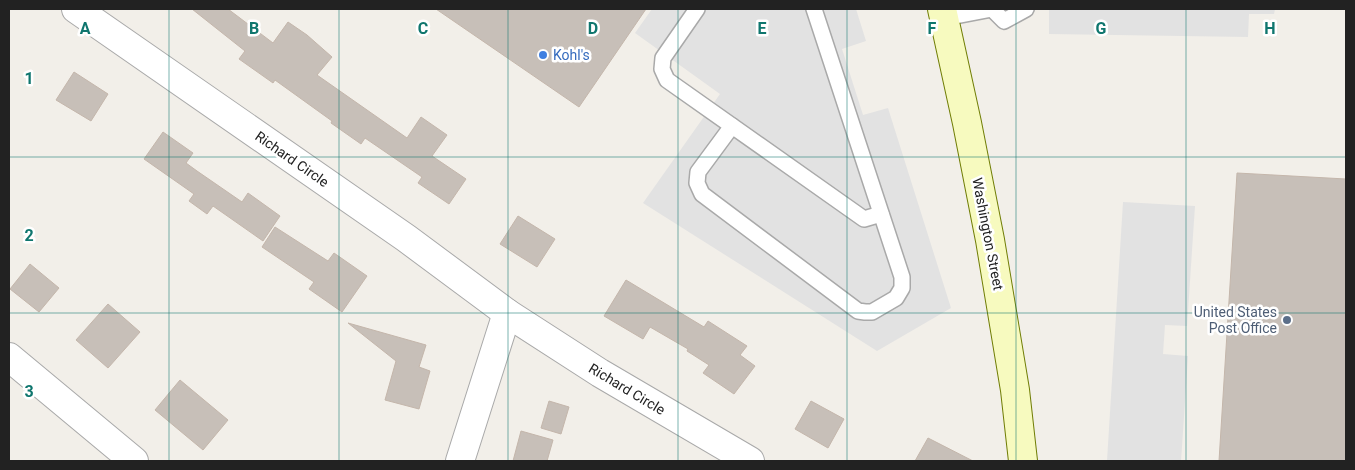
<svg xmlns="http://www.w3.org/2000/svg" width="1355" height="470" viewBox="0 0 1355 470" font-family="Roboto,sans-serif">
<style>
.parking{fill:#e2e2e2}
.building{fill:#c7bfb8;stroke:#c4b6ab}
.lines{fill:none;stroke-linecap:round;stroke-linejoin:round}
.lane-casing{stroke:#a9a9a9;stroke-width:18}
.street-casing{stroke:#a9a9a9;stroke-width:30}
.secondary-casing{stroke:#707d05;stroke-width:30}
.lane{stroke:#fff;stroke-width:15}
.street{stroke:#fff;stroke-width:28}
.secondary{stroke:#f7fabf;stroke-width:28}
.grid{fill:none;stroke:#0f766e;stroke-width:1;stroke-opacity:0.55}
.shop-dot{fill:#3f7fe0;stroke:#fff;stroke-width:2}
.service-dot{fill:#5c6f8a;stroke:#fff;stroke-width:2}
.labels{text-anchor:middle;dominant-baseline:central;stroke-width:5;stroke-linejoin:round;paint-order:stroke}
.shop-label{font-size:14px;fill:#366cbe;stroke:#fff;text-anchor:start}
.street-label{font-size:14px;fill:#222;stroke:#fff}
.service-label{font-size:14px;fill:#4e5e75;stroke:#fff;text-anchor:end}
.grid-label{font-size:16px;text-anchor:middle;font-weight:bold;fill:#0f766e;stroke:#fff;stroke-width:5;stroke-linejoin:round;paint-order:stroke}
</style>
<rect width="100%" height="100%" fill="#f2efe9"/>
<!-- parking -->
<g class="parking">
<path d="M 652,9 L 856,9 L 866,41 L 842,49 L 863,115 L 888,108 L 951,308 L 877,351 L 643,203 L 720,94 L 635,33 Z"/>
<path d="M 1049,9 L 1275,9 L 1274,14 L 1249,14 L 1248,37 L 1049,34 Z"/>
<path d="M 1123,202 L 1195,206 L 1187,326 L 1165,325 L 1163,354 L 1188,356 L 1181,461 L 1107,461 Z"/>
</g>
<!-- building -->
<g class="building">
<path d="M 192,9 L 228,9 L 273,43 L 288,22 L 307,35 L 332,57 L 317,75 L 407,138 L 421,117 L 447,135 L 432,156 L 466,179 L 449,204 L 418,183 L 422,177 L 365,138 L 361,144 L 331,123 L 332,121 L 275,80 L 273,83 L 239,59 L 245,51 Z"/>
<path d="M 436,9 L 646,9 L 579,107 Z"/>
<path d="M 74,72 L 108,94 L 91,121 L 56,100 Z"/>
<path d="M 163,132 L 193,153 L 186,163 L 197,171 L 242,202 L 248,193 L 280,216 L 263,241 L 213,206 L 207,214 L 189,201 L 194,194 L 144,159 Z"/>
<path d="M 1237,173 L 1346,179 L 1346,461 L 1219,461 Z"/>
<path d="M 518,216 L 555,239 L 537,267 L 500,244 Z"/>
<path d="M 275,227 L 328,261 L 334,253 L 367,276 L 342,312 L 309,289 L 314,282 L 262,247 Z"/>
<path d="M 30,264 L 59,288 L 39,312 L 10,289 Z"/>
<path d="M 626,280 L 704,327 L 708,321 L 747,346 L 740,355 L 755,366 L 734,394 L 703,373 L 709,365 L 687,351 L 688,349 L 650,327 L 643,339 L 604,316 Z"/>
<path d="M 108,304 L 140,332 L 108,368 L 76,340 Z"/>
<path d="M 348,323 L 426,345 L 419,367 L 430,371 L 419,409 L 385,400 L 396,361 Z"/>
<path d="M 180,380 L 228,420 L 203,450 L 155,410 Z"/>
<path d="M 549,401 L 569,407 L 561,434 L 541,428 Z"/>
<path d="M 811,401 L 844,419 L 828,448 L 795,429 Z"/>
<path d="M 521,431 L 553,440 L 547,461 L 513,461 Z"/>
<path d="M 928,438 L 973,461 L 915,461 Z"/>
</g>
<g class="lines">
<!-- lane casing -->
<g class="lane-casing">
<g id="lane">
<path d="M 697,9 L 663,58 L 662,69 L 667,80 L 864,219 L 881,214"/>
<path d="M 992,9 L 1004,21 L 1026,9"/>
<path d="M 945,18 L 992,9"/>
<path d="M 732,126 L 698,172 L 697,183 L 702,194 L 858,311 L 865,312 L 872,312 L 896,298 L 902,288 L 902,277 L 814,9"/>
</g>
</g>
<!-- street casing -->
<g class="street-casing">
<g id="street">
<path d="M 76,9 L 406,238 L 507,313 L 600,373 L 750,461"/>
<path d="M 9,357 L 134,461"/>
<path d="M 460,461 L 507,313"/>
</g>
</g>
<!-- secondary casing -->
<g class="secondary-casing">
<path id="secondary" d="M 942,9 L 967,123 L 990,240 L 1015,390 L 1023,461"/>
</g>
<!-- lane -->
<use href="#lane" class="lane"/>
<!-- street -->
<use href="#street" class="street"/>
<!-- secondary -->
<use href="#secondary" class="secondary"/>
</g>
<!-- grid -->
<path class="grid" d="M 169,9 L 169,461M 339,9 L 339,461M 508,9 L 508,461M 678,9 L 678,461M 847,9 L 847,461M 1016,9 L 1016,461M 1186,9 L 1186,461M 9,157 L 1346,157M 9,313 L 1346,313"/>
<!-- markers -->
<circle class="shop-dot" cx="543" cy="55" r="5"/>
<circle class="service-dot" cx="1287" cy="320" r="5"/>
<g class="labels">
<!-- shop labels -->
<g class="shop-label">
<text x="553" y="55">Kohl's</text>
</g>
<!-- street labels -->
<g class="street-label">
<text transform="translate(292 159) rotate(35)">Richard Circle</text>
<text transform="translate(988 234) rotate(79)">Washington Street</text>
<text transform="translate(627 389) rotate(31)">Richard Circle</text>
</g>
<!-- service labels -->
<g class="service-label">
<text x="1277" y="312">United States<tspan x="1277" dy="16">Post Office</tspan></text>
</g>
</g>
<g class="grid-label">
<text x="85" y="34">A</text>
<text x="254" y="34">B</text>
<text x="423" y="34">C</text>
<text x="593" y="34">D</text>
<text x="762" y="34">E</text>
<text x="932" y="34">F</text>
<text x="1101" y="34">G</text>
<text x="1270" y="34">H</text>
<text x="29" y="84">1</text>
<text x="29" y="241">2</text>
<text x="29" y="397">3</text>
</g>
<!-- border -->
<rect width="1355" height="470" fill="none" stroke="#222222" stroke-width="20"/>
</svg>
